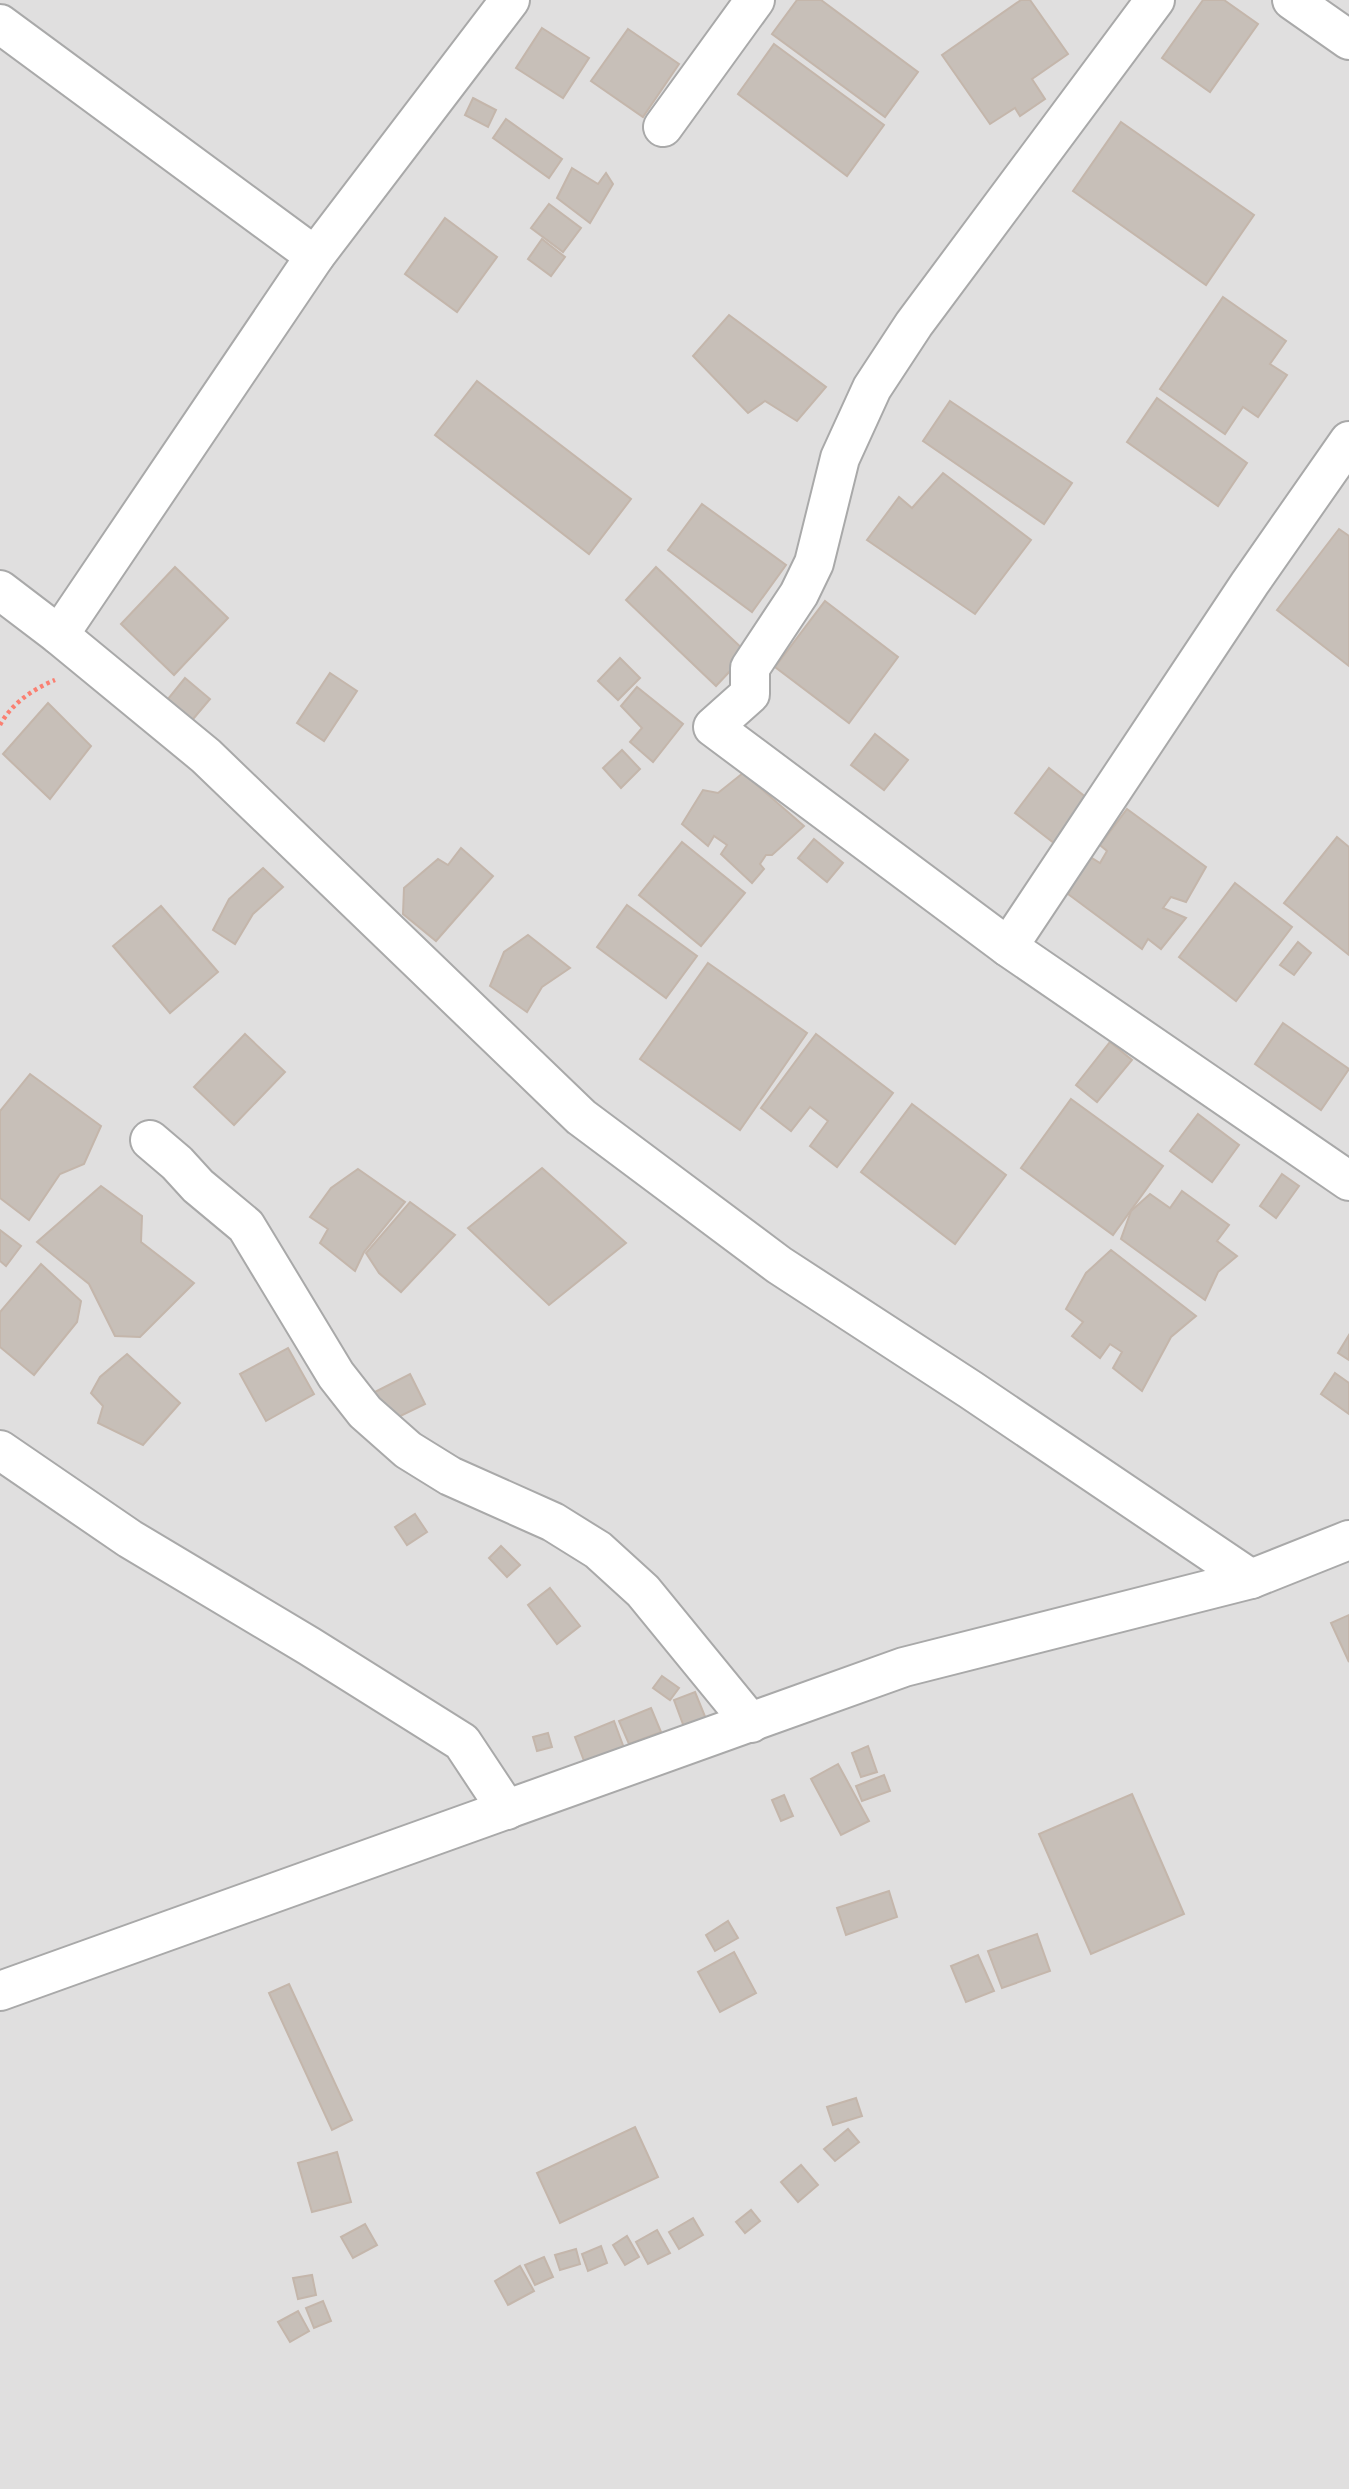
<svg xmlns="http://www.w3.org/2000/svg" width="1349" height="2489" viewBox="0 0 1349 2489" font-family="'Sofia Sans Condensed',sans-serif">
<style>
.residential{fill:#e0dfdf}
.building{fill:#c7bfb8;stroke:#c4b6ab;stroke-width:2}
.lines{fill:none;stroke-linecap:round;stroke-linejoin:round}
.street-casing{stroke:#a9a9a9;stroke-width:42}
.path{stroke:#fa8072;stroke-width:4.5;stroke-dasharray:3.5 3.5;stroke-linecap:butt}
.street{stroke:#fff;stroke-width:38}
</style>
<rect width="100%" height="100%" fill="#f2efe9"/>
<!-- residential -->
<rect class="residential" x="0" y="0" width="1349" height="2489"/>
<!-- building -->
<g class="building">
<path d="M 797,0 L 821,0 L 918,72 L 885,117 L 772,34 Z"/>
<path d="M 1021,0 L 1030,0 L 1068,54 L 1032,79 L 1045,99 L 1020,116 L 1015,108 L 990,124 L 942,55 Z"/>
<path d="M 1203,0 L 1224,0 L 1258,24 L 1210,92 L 1162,58 Z"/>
<path d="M 542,28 L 589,58 L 563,98 L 516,68 Z"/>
<path d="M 628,29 L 679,64 L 643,117 L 591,81 Z"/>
<path d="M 774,44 L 884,125 L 847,176 L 738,94 Z"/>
<path d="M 473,98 L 496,110 L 488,127 L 465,115 Z"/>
<path d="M 506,119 L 562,159 L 549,178 L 493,138 Z"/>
<path d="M 1121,122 L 1254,215 L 1206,285 L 1073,191 Z"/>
<path d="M 572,168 L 598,184 L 606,173 L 613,184 L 590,223 L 557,198 Z"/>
<path d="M 549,204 L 581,228 L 563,252 L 531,228 Z"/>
<path d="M 445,218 L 497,257 L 457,312 L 405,274 Z"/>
<path d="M 542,239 L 565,257 L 551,276 L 528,259 Z"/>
<path d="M 1223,297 L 1286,341 L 1270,364 L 1287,375 L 1258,417 L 1243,407 L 1225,434 L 1160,389 Z"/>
<path d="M 729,315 L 826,387 L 797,421 L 765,401 L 748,413 L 693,356 Z"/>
<path d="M 477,381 L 631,499 L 589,554 L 435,435 Z"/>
<path d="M 1157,398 L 1247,463 L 1218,506 L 1127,442 Z"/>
<path d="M 950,401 L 1072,483 L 1044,524 L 923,441 Z"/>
<path d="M 943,473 L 1031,540 L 975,614 L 867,540 L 899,497 L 912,508 Z"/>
<path d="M 702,504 L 786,565 L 752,612 L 668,550 Z"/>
<path d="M 1339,529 L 1349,536 L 1349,666 L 1277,610 Z"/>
<path d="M 175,567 L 228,618 L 174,675 L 121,624 Z"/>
<path d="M 656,567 L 747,653 L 716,686 L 626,600 Z"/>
<path d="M 825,601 L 898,657 L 849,723 L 775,667 Z"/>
<path d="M 620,658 L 640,678 L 618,700 L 598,681 Z"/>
<path d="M 330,673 L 357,691 L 324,741 L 297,723 Z"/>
<path d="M 185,678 L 210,699 L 188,725 L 163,705 Z"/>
<path d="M 637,687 L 683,724 L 653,762 L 630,742 L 642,728 L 621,706 Z"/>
<path d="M 48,703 L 91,746 L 50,799 L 3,754 Z"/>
<path d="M 875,734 L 908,760 L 884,790 L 851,765 Z"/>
<path d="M 622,750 L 640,769 L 621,788 L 603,768 Z"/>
<path d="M 1049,768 L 1097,806 L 1063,850 L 1015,813 Z"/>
<path d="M 743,773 L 804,826 L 772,855 L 766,855 L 760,864 L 764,869 L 752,883 L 721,854 L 727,845 L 714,836 L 708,846 L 682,824 L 703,790 L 718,793 Z"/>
<path d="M 1127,809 L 1206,867 L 1186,902 L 1171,897 L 1163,908 L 1186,918 L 1161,949 L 1148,939 L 1142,949 L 1068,894 L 1087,855 L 1100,863 L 1107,851 L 1100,845 Z"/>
<path d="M 1337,837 L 1349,847 L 1349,955 L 1284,903 Z"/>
<path d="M 814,839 L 843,863 L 827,882 L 798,858 Z"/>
<path d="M 682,842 L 745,893 L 701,946 L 639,895 Z"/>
<path d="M 461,848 L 493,876 L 436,941 L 403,914 L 404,888 L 438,859 L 448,865 Z"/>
<path d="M 263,868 L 283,887 L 253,914 L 235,944 L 213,930 L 229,899 Z"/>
<path d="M 1235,883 L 1292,927 L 1236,1001 L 1179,957 Z"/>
<path d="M 627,905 L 697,956 L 666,998 L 597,947 Z"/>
<path d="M 161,906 L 218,972 L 170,1013 L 113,946 Z"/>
<path d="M 528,935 L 570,968 L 542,987 L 527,1012 L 490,986 L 504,952 Z"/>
<path d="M 1298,942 L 1311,953 L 1294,975 L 1280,965 Z"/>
<path d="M 708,963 L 807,1033 L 740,1130 L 640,1059 Z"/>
<path d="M 1283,1023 L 1349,1069 L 1321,1110 L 1255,1064 Z"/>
<path d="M 245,1034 L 285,1072 L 234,1125 L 194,1087 Z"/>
<path d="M 816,1034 L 893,1093 L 837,1167 L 810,1146 L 828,1121 L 810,1107 L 791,1131 L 761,1108 Z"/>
<path d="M 1110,1042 L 1132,1060 L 1097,1102 L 1076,1085 Z"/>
<path d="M 30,1074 L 101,1126 L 84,1164 L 60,1174 L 29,1220 L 0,1198 L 0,1111 Z"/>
<path d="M 1071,1099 L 1163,1166 L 1113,1235 L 1021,1168 Z"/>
<path d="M 912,1104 L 1006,1175 L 955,1244 L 861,1172 Z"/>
<path d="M 1198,1114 L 1239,1145 L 1212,1182 L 1170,1151 Z"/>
<path d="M 542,1168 L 626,1243 L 549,1305 L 468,1228 Z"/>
<path d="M 358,1169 L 405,1202 L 364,1252 L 355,1271 L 320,1243 L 328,1229 L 310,1217 L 331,1188 Z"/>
<path d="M 1282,1174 L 1299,1186 L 1276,1218 L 1260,1206 Z"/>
<path d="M 101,1186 L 142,1216 L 141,1242 L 194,1283 L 140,1337 L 115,1336 L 89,1284 L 37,1242 Z"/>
<path d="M 1182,1191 L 1229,1225 L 1217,1241 L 1237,1256 L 1218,1272 L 1205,1300 L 1121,1239 L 1131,1211 L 1150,1194 L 1170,1208 Z"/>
<path d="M 410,1202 L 455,1235 L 401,1292 L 379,1273 L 366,1253 Z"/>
<path d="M 0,1230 L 21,1246 L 6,1266 L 0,1261 Z"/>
<path d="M 1111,1250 L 1196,1316 L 1171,1337 L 1142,1391 L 1113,1368 L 1122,1352 L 1110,1344 L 1100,1358 L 1072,1336 L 1083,1322 L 1066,1309 L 1086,1273 Z"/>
<path d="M 41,1264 L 81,1301 L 77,1322 L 34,1375 L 0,1347 L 0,1312 Z"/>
<path d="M 1349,1335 L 1349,1360 L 1338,1353 Z"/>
<path d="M 288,1348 L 314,1394 L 266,1421 L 240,1374 Z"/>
<path d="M 127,1354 L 180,1403 L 143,1445 L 98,1423 L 103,1406 L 91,1393 L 100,1377 Z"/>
<path d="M 1335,1373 L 1349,1383 L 1349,1414 L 1321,1394 Z"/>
<path d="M 410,1374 L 425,1404 L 384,1424 L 369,1395 Z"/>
<path d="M 415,1514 L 427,1532 L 407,1545 L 395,1527 Z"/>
<path d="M 501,1546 L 520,1565 L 507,1577 L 489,1558 Z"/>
<path d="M 550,1588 L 580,1626 L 557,1644 L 528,1605 Z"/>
<path d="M 1349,1615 L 1349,1662 L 1331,1623 Z"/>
<path d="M 662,1676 L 679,1688 L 670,1700 L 653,1688 Z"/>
<path d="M 695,1692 L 706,1719 L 684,1727 L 674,1700 Z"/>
<path d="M 651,1708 L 661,1732 L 629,1744 L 619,1721 Z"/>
<path d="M 614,1721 L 628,1759 L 589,1774 L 575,1737 Z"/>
<path d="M 548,1733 L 552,1747 L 537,1751 L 533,1737 Z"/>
<path d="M 868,1746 L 877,1772 L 861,1777 L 852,1753 Z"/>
<path d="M 838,1764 L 869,1821 L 841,1835 L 811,1779 Z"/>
<path d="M 884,1775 L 890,1791 L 862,1801 L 856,1786 Z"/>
<path d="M 1132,1794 L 1184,1914 L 1091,1954 L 1039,1834 Z"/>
<path d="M 784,1795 L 793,1816 L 781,1821 L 772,1800 Z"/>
<path d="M 889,1891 L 897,1917 L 846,1935 L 837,1908 Z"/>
<path d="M 728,1921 L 738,1938 L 715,1951 L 706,1935 Z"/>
<path d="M 1037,1934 L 1050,1971 L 1002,1988 L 988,1951 Z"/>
<path d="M 734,1952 L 756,1993 L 720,2012 L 698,1972 Z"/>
<path d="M 978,1955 L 994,1991 L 966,2002 L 951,1966 Z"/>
<path d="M 289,1984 L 352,2120 L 332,2130 L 269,1993 Z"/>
<path d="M 856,2098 L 862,2116 L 833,2125 L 827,2107 Z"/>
<path d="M 635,2127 L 658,2177 L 560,2223 L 537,2173 Z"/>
<path d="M 848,2129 L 859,2142 L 835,2161 L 824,2149 Z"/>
<path d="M 337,2152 L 351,2202 L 312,2212 L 298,2163 Z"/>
<path d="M 801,2165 L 818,2185 L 798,2202 L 781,2182 Z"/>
<path d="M 751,2210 L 760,2221 L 745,2233 L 736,2222 Z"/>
<path d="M 693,2218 L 703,2235 L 679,2249 L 669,2232 Z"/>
<path d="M 365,2224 L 377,2245 L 353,2258 L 341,2237 Z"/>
<path d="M 657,2230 L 670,2253 L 648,2264 L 636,2242 Z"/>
<path d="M 627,2236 L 639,2257 L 625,2265 L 613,2245 Z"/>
<path d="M 601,2246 L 607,2263 L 588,2271 L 582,2254 Z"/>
<path d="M 576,2249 L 580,2264 L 560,2270 L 555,2255 Z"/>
<path d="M 544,2257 L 553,2277 L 535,2285 L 525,2265 Z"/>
<path d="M 520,2266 L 534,2291 L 508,2305 L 495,2281 Z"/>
<path d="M 312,2275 L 316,2295 L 298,2299 L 293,2278 Z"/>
<path d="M 323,2301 L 331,2321 L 314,2328 L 306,2308 Z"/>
<path d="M 298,2311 L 309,2331 L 290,2342 L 278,2322 Z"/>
</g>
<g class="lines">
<!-- street casing -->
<g class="street-casing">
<g id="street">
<path d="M 1155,0 L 914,324 L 872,388 L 840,458 L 814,563 L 799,594 L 750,668 L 750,694 L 713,727 L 1008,947 L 1349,1181"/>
<path d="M 1292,0 L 1349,40"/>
<path d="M 0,24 L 315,256"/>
<path d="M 663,127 L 755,0"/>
<path d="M 0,590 L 59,635 L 315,256 L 510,0"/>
<path d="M 59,635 L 206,756 L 581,1117 L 779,1265 L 971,1390 L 1251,1579"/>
<path d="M 1008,947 L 1250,583 L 1349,441"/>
<path d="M 150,1140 L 177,1163 L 198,1186 L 246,1226 L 336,1375 L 365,1412 L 408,1450 L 450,1476 L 553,1522 L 598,1550 L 643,1591 L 751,1723"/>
<path d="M 0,1450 L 130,1539 L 309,1646 L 462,1742 L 507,1810"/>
<path d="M 0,1991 L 904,1667 L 1251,1579 L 1349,1540"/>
</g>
</g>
<!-- path -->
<path class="path" d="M 0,725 C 11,704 33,689 55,680"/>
<!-- street -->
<use href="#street" class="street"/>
</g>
</svg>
